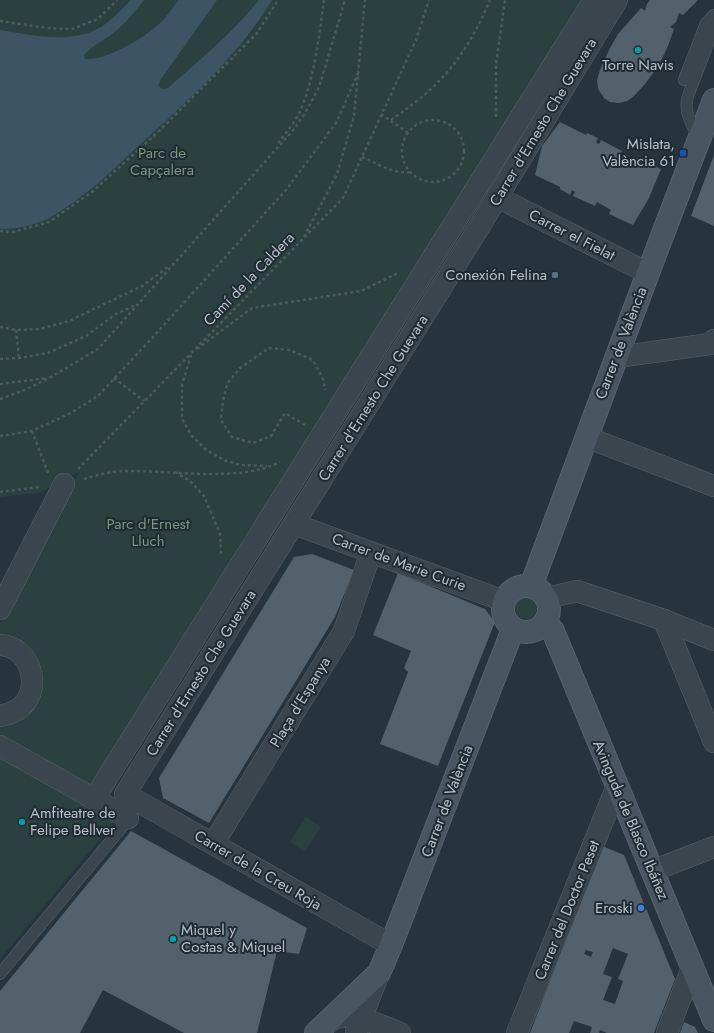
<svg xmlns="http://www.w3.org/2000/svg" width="714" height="1033" viewBox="0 0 714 1033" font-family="Jost,sans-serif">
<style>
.green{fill:#2a413f}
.water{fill:#3d5465}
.building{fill:#52616b;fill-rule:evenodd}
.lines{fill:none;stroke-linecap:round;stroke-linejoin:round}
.lane-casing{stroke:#58636c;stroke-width:12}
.street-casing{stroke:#58636c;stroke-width:22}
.secondary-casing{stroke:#58636c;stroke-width:24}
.path{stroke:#495d5c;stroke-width:2.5;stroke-dasharray:3 3;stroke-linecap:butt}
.lane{stroke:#3a454e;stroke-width:11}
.street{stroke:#3a454e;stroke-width:21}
.secondary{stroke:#495561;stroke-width:22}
.culture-dot{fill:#0f9aa8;stroke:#1f2a33;stroke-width:1.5}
.transit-dot{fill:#1a4fb4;stroke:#1f2a33;stroke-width:1.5}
.service-dot{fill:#5c6f8a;stroke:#1f2a33;stroke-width:1.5}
.shop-dot{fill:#3f7fe0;stroke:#1f2a33;stroke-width:1.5}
.labels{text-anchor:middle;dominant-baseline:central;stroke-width:4;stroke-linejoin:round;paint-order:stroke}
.poi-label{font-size:15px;fill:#b7c0c9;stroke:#1f2a33;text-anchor:end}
.street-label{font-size:15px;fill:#b7c0c9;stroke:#1f2a33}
.park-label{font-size:15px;fill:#769d7a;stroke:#1f2a33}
</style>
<rect width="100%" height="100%" fill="#27343e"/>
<!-- green -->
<g class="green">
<path d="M 0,0 L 588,0 L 92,792 L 0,741 L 0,725 L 22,719 L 39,702 L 42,680 L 39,661 L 28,645 L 11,637 L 0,636 L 0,623 L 79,472 L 39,493 L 0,497 Z"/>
<circle cx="526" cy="608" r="11"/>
<path d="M 0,751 L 117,818 L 0,959 Z"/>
<path d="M 306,817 L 321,827 L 305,852 L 290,842 Z"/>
</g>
<!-- water -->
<path class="water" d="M 131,0 L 144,0 C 136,10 127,22 117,30 C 108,38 90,47 84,55 L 85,59 C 106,61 144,38 159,24 C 167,17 172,8 179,0 L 217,0 L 161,79 L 158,85 L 162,89 L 168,88 C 199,60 233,33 259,0 L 272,0 C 238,57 181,107 133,151 C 111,172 90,192 65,208 C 59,212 53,216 47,219 C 32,226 17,229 0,229 L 0,30 C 33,35 70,45 101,27 C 112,20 121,10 131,0 Z"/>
<!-- building -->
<g class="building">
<path d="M 650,0 L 698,0 L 683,15 L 679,13 L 676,22 L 670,27 L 674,29 L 668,46 L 659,65 L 645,84 L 633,97 L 627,101 L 619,103 L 610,102 L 604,98 L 598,89 L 597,80 L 600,70 L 610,48 L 618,34 L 641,8 L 645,11 L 647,4 Z"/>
<path d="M 560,122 L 586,135 L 587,133 L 598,138 L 596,142 L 599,144 L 601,140 L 622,151 L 620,155 L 635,162 L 637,158 L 661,169 L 649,198 L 633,225 L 609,214 L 611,210 L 597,202 L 595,206 L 573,196 L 575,192 L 572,190 L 570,195 L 560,189 L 560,187 L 535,175 L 542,146 Z"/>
<path d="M 714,155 L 714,226 L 691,216 Z"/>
<path d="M 312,554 L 354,570 L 335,617 L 209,823 L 163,798 L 159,778 L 294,557 Z"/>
<path d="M 398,573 L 485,609 L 495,622 L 438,766 L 380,744 L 408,672 L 404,668 L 411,651 L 373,635 Z"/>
<path d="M 131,831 L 307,928 L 299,954 L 277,951 L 257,1033 L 184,1033 L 103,990 L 80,1033 L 0,1033 L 0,991 Z"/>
<path d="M 602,846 L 624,855 L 675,979 L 654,1033 L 607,1033 L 600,1030 L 599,1033 L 590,1033 L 592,1027 L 574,1021 L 569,1033 L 530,1033 ZM 613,948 L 628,954 L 618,979 L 623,981 L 615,1004 L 603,1000 L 612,977 L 603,974 ZM 586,950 L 593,952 L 591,957 L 584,954 Z"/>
<path d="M 684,1022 L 695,1027 L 698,1033 L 680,1033 Z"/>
</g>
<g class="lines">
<!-- lane casing -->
<g class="lane-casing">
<g id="lane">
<path d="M 684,80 L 706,23 L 714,15"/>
<path d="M 698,138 C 692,123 683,112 688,96 L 714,28"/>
<path d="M 0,974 L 123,826 L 130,816"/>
</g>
</g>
<!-- street casing -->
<g class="street-casing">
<g id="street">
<path d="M 497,197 L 648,273"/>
<path d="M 617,357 L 710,344 L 714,340"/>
<path d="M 586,437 L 714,486"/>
<path d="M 294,524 L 504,601"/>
<path d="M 547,598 L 577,591 L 664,620 L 714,640"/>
<path d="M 0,609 L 64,484"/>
<path d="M 664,620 L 714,742"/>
<path d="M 0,645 C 29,646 43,686 22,706 C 16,712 8,714 0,716"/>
<path d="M 0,746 L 128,818"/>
<path d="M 94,799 L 594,0"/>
<path d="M 213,844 L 344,631 L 371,552"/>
<path d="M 652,871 L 714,847"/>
<path d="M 391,945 L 125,794 L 481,224 L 617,0"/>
<path d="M 325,1024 C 329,1023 333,1019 336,1018 C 354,1013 384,1026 400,1033"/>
<path d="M 356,1032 L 379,973"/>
<path d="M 517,1033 L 617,786"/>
<path d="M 667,1033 L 692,968"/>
</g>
</g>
<!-- secondary casing -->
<g class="secondary-casing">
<g id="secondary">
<circle cx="526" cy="609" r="23"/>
<path d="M 531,586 L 648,273 L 714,100"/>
<path d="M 545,622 L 553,631 L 714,1020"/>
<path d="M 316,1033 L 379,973 L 391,945 L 513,629"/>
</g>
</g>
<!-- path -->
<g class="path">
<path d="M 0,21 L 47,28 L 72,29 L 98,19 L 117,0"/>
<path d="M 381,114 L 408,133"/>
<path d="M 496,117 L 496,64 L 505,0"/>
<path d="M 391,120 C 408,108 425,96 439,81 C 461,59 478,29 490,0"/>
<circle cx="433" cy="151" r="31"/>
<path d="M 278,143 C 286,133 296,121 301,109 C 315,75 319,36 324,0"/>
<path d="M 362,157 C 377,163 394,175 411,172"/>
<path d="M 0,231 L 13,232 L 49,222 L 92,192 L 158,132 L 257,33 L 278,0"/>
<path d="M 304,237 L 337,174 L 354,116 L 365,0"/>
<path d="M 0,327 L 16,330 L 40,329 L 69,321 L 142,286 L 168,267"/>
<path d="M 16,330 L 19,358"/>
<path d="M 197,349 L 252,308 L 361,291 L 398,273"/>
<path d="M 191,355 L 182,385 L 182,419 L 192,436 L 206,450 L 226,461 L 241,465 L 267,466"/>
<path d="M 0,359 L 19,358 L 48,353 L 86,336 L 116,314 L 136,305"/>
<path d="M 114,378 L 144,401"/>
<path d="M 0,384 L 47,378"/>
<path d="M 0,399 L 27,389 L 51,377 L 98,349 L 295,128 L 308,108 L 319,87 L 345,0"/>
<path d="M 305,425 L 285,413 L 271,436 L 253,443 L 232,437 L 221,420 L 223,401 L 227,384 L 240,368 L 269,348 L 290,350 L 313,360 L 323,379 L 325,390"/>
<path d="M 32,431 L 48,473"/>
<path d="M 0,436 L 32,431 L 69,414 L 98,396 L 152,338 L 286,190 L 336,123 L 359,71"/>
<path d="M 78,469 L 343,198 L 416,40 L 429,0"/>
<path d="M 175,472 L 190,481 L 204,496 L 220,534 L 221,556"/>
<path d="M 84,479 C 97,475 112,471 126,471 C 171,470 239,483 280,462"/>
<path d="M 0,492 L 39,487"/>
</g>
<!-- lane -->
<use href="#lane" class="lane"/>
<!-- street -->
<use href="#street" class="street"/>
<!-- secondary -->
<use href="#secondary" class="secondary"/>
</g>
<!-- markers -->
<g class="culture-dot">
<circle cx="638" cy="50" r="4"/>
<circle cx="22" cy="822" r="4"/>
<circle cx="173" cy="939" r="4"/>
</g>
<rect class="transit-dot" x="679" y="149" width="8" height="8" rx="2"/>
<circle class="service-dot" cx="555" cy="275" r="4"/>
<circle class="shop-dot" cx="641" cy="908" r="4"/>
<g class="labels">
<!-- poi labels -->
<g class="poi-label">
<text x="638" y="65" text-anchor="middle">Torre Navis</text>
<text x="675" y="144">Mislata,<tspan x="675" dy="17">València 61</tspan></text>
<text x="547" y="275">Conexión Felina</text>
<text x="30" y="813" text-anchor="start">Amfiteatre de<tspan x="30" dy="17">Felipe Bellver</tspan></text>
<text x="633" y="908">Eroski</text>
<text x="181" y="930" text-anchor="start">Miquel y<tspan x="181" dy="17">Costas &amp; Miquel</tspan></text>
</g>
<!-- street labels -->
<g class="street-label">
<text transform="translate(543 122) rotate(-59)">Carrer d'Ernesto Che Guevara</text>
<text transform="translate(572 235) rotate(27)">Carrer el Fielat</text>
<text transform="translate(249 279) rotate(-46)">Camí de la Caldera</text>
<text transform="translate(621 343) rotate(-69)">Carrer de València</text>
<text transform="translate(373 398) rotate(-58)">Carrer d'Ernesto Che Guevara</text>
<text transform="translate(399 562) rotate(20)">Carrer de Marie Curie</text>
<text transform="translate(201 673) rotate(-58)">Carrer d'Ernesto Che Guevara</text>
<text transform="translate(300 702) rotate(-59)">Plaça d'Espanya</text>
<text transform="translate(447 801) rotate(-69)">Carrer de València</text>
<text transform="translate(631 820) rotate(67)">Avinguda de Blasco Ibáñez</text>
<text transform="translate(258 870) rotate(30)">Carrer de la Creu Roja</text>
<text transform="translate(567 910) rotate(-68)">Carrer del Doctor Peset</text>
</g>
<!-- park labels -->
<g class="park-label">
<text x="162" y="153">Parc de<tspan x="162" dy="17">Capçalera</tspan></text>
<text x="148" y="524">Parc d'Ernest<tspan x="148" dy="17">Lluch</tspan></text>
</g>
</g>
</svg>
